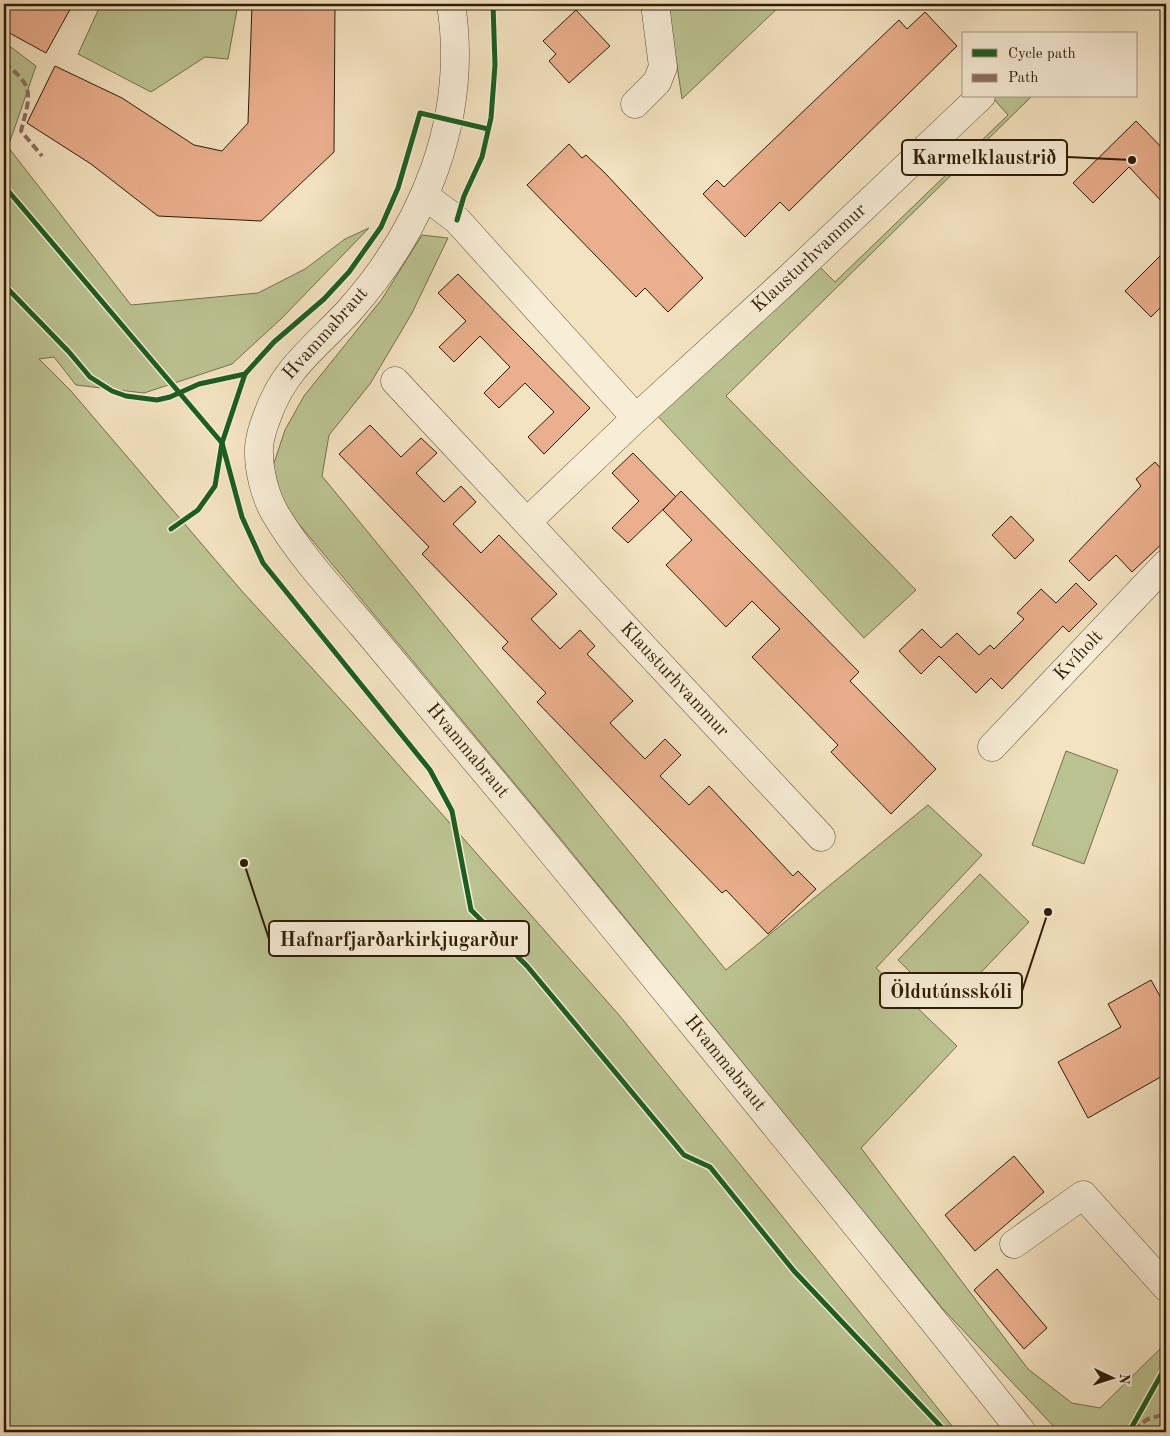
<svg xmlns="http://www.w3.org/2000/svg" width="1170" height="1436" viewBox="0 0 1170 1436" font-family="'Old Standard TT',serif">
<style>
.green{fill:#bcc392;stroke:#74704c}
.building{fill:#eaaf8e;stroke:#2d1c05}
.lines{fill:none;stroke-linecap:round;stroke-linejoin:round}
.minor-casing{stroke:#5f4e34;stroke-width:29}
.minor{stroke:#f8edd7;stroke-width:28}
.quiet{stroke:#8d6e63;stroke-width:4;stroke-dasharray:8 4;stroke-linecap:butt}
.cycleway-casing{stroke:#f8edd7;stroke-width:8}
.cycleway{stroke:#1b5e20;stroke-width:5}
.labels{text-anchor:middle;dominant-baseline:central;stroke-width:5;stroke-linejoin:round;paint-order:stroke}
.street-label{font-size:19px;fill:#2d1c05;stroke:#f8edd7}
.leader{fill:none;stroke:#2d1c05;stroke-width:2}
.callout-dot{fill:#2d1c05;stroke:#f8edd7;stroke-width:2}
.callout{fill:#f8edd7;stroke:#2d1c05;stroke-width:2}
.callout-label{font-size:20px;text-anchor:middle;font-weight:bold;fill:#2d1c05}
</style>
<rect width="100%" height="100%" fill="#f4e3c1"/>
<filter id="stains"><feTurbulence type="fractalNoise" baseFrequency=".004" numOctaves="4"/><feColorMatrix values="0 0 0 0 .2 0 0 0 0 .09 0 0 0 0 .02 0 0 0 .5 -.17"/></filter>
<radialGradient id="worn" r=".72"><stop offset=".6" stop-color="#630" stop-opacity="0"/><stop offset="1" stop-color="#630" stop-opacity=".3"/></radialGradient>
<!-- green -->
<g class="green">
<path d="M 101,4 L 238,4 L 228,59 L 205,57 L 151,92 L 78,54 Z"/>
<path d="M 668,4 L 782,4 L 682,99 Z"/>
<path d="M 4,42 L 36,66 L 8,147 L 131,305 L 258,293 L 305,269 L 345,239 L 369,228 L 282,318 L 232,364 L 144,393 L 76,385 L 54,357 L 39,359 L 71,391 L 241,590 L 351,711 L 619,1015 L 957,1432 L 4,1432 Z"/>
<path d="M 991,96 L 1032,96 L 726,396 L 916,590 L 864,638 L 652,410 L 813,260 L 835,282 L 1008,115 Z"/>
<path d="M 422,235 L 448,238 L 412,313 L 370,384 L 329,435 L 322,476 L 726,970 L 928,805 L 982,855 L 876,968 L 957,1046 L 861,1148 L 1028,1369 L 1072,1403 L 1100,1408 L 1166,1343 L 1166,1432 L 1059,1432 L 942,1308 L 560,838 L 283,505 L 273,466 L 285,430 L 304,396 L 382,299 Z"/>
<path d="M 1066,751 L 1118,770 L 1084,864 L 1032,845 Z"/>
<path d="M 980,874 L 1029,922 L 947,1008 L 898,960 Z"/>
</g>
<!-- building -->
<g class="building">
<path d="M 4,4 L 73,4 L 46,53 L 4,30 Z"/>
<path d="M 252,4 L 335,4 L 334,152 L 261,221 L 158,216 L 91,164 L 27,123 L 55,66 L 122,98 L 194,145 L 222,151 L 248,123 Z"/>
<path d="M 576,10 L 610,46 L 569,83 L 549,61 L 556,54 L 543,41 Z"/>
<path d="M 925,12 L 957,46 L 789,211 L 780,202 L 745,237 L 703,194 L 717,180 L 724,187 L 899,20 L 907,29 Z"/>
<path d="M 1136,121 L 1166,152 L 1166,206 L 1129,167 L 1093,203 L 1073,183 Z"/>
<path d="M 569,144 L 582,158 L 586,155 L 605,173 L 703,278 L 668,312 L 645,288 L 636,297 L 527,185 Z"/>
<path d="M 1166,250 L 1166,302 L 1151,317 L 1125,291 Z"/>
<path d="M 458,274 L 590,408 L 544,454 L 528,437 L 554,412 L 525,383 L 499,408 L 484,393 L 510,367 L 480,336 L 454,362 L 439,347 L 466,321 L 438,293 Z"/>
<path d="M 370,425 L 401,457 L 421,438 L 437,453 L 416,473 L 444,502 L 461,486 L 476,502 L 453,524 L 481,553 L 499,535 L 557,594 L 531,619 L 560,649 L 580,630 L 595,646 L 587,654 L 633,701 L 610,723 L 645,759 L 665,739 L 681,755 L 660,776 L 689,805 L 709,786 L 793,876 L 798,871 L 816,889 L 768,934 L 726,890 L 722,893 L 537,702 L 546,693 L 502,648 L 508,642 L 422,554 L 429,547 L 339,454 Z"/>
<path d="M 633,453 L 676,497 L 628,543 L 612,528 L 639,501 L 612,473 Z"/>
<path d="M 1155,462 L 1166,474 L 1166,540 L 1132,572 L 1116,555 L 1089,581 L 1069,561 L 1141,486 L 1136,479 Z"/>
<path d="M 681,491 L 859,672 L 850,681 L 936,769 L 891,814 L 831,752 L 838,745 L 752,657 L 780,629 L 752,601 L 726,627 L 666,565 L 692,540 L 663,510 Z"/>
<path d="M 1011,516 L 1034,540 L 1015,559 L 992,535 Z"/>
<path d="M 1076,583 L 1097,604 L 1069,632 L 1063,626 L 1002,689 L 991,678 L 976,693 L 939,656 L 921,674 L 899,651 L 922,629 L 941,648 L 957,633 L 979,655 L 990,645 L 994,649 L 1024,619 L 1017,613 L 1041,589 L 1056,603 Z"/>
<path d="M 1151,980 L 1166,1007 L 1166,1074 L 1088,1118 L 1058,1062 L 1121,1027 L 1108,1004 Z"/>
<path d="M 1014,1156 L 1044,1192 L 975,1251 L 945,1215 Z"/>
<path d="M 997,1269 L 1047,1328 L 1024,1349 L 974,1290 Z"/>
</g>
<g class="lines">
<!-- minor casing -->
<g class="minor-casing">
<g id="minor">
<path id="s1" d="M 451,4 C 469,117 424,227 349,311 C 317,346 285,367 268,414 C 264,424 260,436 259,447 C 258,469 265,497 276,515 C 300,555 333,591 363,626 C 416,690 469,752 522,816 C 690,1020 858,1225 1022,1432"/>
<path d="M 635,104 L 657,82 L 663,67 L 655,4"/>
<path d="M 425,196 L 457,220 L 636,418"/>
<path id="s2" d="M 395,381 L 821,837"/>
<path id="s3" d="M 528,521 L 636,418 L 786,281 L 981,96"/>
<path id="s4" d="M 992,747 L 1166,564"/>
<path d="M 1014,1244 L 1083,1195 L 1166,1287"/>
</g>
</g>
<!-- minor -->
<use href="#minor" class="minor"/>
<!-- quiet -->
<g class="quiet">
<path d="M 4,63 C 36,87 30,95 21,131 L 42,156"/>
<path d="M 1133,1429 L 1148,1419 L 1166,1414"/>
</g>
<!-- cycleway casing -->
<g class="cycleway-casing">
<g id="cycleway">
<path d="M 4,186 L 222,443 L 242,517 L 263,563 L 430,770 L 452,811 L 471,910 L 527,966 L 684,1155 L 710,1167 L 794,1271 L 946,1432"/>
<path d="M 457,220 L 464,196 L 482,157 L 491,118 L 495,65 L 493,4"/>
<path d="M 4,285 L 69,352 L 90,377 L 112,391 L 126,396 L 157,400 L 170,397 L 199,384 L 245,374 L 274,342 L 324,299 L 349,272 L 381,227 L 398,188 L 420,113 L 488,129"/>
<path d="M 171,529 L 198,510 L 215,486 L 222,443 L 245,374"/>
<path d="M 1129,1432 L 1166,1366"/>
</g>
</g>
<!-- cycleway -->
<use href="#cycleway" class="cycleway"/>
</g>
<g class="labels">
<!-- street labels -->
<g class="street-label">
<text stroke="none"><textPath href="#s3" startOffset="385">Klausturhvammur</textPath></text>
<text transform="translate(326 334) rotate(-48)">Hvammabraut</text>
<text stroke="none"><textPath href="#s4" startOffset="126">Kvíholt</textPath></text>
<text stroke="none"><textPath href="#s2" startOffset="409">Klausturhvammur</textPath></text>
<text stroke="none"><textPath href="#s1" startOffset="876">Hvammabraut</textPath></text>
<text stroke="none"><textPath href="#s1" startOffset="1281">Hvammabraut</textPath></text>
</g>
</g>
<!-- callouts -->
<path class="leader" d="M1132 160L1067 157M244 863L269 939M1048 912L1022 991"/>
<g class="callout-dot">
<circle cx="1132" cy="160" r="5"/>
<circle cx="244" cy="863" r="5"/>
<circle cx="1048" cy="912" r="5"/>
</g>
<g class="callout">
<rect x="902" y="140" width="165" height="35" rx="5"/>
<rect x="269" y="921" width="260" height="35" rx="5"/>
<rect x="880" y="973" width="142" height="35" rx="5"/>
</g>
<g class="callout-label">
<text x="984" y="164">Karmelklaustrið</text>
<text x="399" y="946">Hafnarfjarðarkirkjugarður</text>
<text x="951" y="998">Öldutúnsskóli</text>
</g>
<!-- margin -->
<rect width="1170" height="1436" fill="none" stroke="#f4e3c1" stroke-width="20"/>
<rect x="5" y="5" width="1160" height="1426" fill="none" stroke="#2d1c05" stroke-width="2.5"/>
<rect x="10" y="10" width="1150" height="1416" fill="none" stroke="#2d1c05"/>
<!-- legend -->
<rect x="962" y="32" width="175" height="65" fill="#f8edd7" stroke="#a79983"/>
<rect x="972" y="49" width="25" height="8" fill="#1b5e20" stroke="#a79983"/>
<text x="1008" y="58" font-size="15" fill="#2d1c05">Cycle path</text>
<rect x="972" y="74" width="25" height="8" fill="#8d6e63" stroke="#a79983"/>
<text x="1008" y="82" font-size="15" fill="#2d1c05">Path</text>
<!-- north arrow -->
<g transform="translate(1112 1378) rotate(94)" stroke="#f8edd7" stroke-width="4" paint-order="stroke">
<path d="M0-4L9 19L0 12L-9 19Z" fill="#2d1c05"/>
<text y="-8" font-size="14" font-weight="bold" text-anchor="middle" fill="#2d1c05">N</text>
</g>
<rect width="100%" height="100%" filter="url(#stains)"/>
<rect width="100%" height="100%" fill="url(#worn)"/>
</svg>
